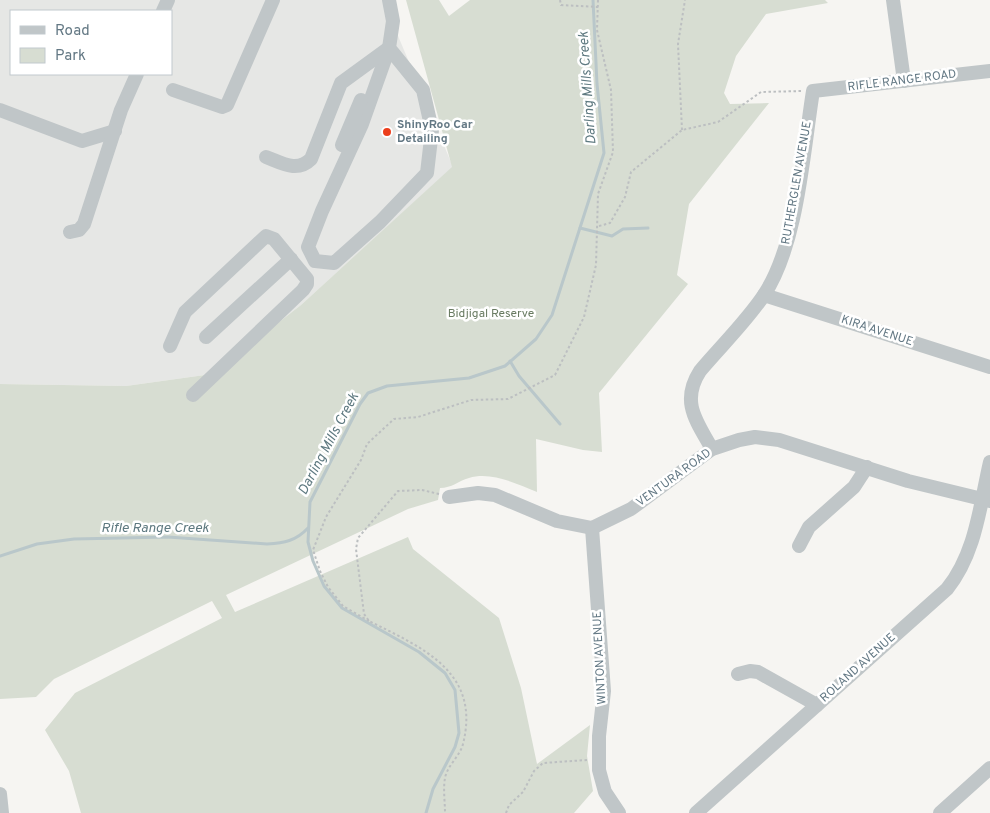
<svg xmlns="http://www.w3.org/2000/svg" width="990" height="813" viewBox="0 0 990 813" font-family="Overpass,sans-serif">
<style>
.built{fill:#e6e7e5;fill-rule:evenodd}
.green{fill:#d7ddd2}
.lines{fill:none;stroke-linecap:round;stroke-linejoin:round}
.stream{stroke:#b9c7ca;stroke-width:3}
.path{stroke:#bcbfc1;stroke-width:2;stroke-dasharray:2.5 2.5;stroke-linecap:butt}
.minor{stroke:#c0c6c8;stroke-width:14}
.poi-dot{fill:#ec3e1b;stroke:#fff;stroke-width:2}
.labels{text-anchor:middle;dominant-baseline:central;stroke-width:5;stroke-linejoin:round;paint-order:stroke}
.street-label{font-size:12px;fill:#637884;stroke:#fff}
.poi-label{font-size:12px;font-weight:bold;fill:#637884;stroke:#fff;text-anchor:start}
.park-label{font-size:12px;fill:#697b62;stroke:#fff}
.water-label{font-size:14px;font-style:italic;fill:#5f7a81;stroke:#fff}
</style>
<rect width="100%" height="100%" fill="#f6f5f2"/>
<!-- built -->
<path class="built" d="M 0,0 L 383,0 L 453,167 L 301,305 L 212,374 L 126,386 L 0,384 ZM 11,11 L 171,11 L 171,74 L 11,74 Z"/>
<!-- green -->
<path class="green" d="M 406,0 L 439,0 L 449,16 L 470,0 L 825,0 L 828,3 L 766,14 L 736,56 L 724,93 L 730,104 L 769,103 L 689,204 L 677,275 L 688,284 L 599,393 L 602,452 L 583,450 L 536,439 L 537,492 C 517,484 491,471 469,478 C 458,481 452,488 440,488 L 438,500 L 408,509 L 226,595 L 235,612 L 408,537 L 413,549 L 499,618 L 521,688 L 537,764 L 590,725 L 587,756 L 593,791 L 574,813 L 81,813 L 69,771 L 45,730 L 75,693 L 222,618 L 212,601 L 54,679 L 36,697 L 0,699 L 0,384 L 126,386 L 212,374 L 301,305 L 452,167 Z"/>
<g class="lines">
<!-- stream -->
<g class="stream">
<path d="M 580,228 L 612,236 L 623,229 L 648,228"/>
<path d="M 510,361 L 519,376 L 560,424"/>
<path d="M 0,556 L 37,544 L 74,539 L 168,537 L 267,544 C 284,543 296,541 308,528"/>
<path d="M 426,813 L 433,789 L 455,747 L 459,733 L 455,690 L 445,673 L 419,652 L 342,608 L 324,586 L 313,561 L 308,542 L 310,502 L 360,404 L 368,393 L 387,386 L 469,378 L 505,366 L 536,339 L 552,315 L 604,153 L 597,84 L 593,0"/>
</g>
<!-- path -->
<g class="path">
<path d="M 560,0 L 561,5 L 598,7"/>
<path d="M 682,130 L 678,44 L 685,0"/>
<path d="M 599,226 L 610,223 L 625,197 L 631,172 L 682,130 L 718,122 L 761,92 L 801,91"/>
<path d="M 439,494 L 422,490 L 398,491 L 358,538 L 356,549 L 364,614 L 369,621 C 423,648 481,672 463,744 C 460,756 447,766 445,778 C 443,789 445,802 445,813"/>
<path d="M 369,621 L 343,606 L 328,587 L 320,571 L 313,550 L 326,517 L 361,460 L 367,444 L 394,419 L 418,417 L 471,400 L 508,399 L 555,375 L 584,317 L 596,265 L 598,194 L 613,152 L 611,90 L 597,30 L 598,0"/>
<path d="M 506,813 L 509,805 L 523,792 L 534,771 L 543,763 L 587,760"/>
</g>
<!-- minor -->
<g class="minor">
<path d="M 893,0 L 904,81"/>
<path d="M 163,11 L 168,0"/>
<path d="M 389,48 L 423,90 L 432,130 L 427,173 L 380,222 L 334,263 L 315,261 L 308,247 L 322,211 L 362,124 L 389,48 L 393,21 L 389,0"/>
<path d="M 173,90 L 222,107 L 227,105 L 273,0"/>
<path d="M 0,110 L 82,141 L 115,131"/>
<path d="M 342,145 L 361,100"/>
<path d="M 266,157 C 282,163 297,173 311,159 L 341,83 L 389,48"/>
<path d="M 70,232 L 79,230 L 84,224 L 121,110 L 137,74"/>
<path d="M 764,295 L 990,367"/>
<path d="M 206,337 L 291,259"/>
<path d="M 170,346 L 185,312 L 266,236 L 274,239 L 307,279 L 307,284 L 303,290 L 193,395"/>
<path d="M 712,449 C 697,422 680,402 700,371 C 721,346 746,322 764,295 C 798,243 803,153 813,91 L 990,71"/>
<path d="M 449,497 L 478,493 L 495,495 L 557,521 L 592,528 L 631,509 L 712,449 L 739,440 L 755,437 L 779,440 L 908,481 L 990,501"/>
<path d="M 592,528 L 604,691 L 599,736 L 599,770 L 605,792 L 619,813"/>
<path d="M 799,546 L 809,527 L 854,487 L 867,467"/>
<path d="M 738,674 L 750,671 L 758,672 L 817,705"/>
<path d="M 0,794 L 2,813"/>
<path d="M 696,813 L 947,589 C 976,553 980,505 990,462"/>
<path d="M 940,813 L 990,768"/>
</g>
</g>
<!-- markers -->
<circle class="poi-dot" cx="387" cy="132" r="5"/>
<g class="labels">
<!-- street labels -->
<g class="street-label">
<text transform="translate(902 81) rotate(-7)">RIFLE RANGE ROAD</text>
<text transform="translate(797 183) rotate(-80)">RUTHERGLEN AVENUE</text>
<text transform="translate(877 331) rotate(18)">KIRA AVENUE</text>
<text transform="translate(674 478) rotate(-36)">VENTURA ROAD</text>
<text transform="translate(600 658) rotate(-93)">WINTON AVENUE</text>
<text transform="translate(858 668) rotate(-42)">ROLAND AVENUE</text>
</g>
<!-- poi labels -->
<g class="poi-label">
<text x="397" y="125">ShinyRoo Car<tspan x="397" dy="14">Detailing</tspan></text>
</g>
<!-- park labels -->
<g class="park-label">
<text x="491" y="314">Bidjigal Reserve</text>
</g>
<!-- water labels -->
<g class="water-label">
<text transform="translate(588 88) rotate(-94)">Darling Mills Creek</text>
<text transform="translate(329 444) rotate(-62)">Darling Mills Creek</text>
<text x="155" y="528">Rifle Range Creek</text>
</g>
</g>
<!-- legend -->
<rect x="10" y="10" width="162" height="65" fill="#ffffff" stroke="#c1c9ce"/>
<rect x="20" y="26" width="25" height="8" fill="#c0c6c8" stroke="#c1c9ce"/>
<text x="55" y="35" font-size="15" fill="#637884">Road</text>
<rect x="20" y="48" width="25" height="15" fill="#d7ddd2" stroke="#c1c9ce"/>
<text x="55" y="60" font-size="15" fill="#637884">Park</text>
</svg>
